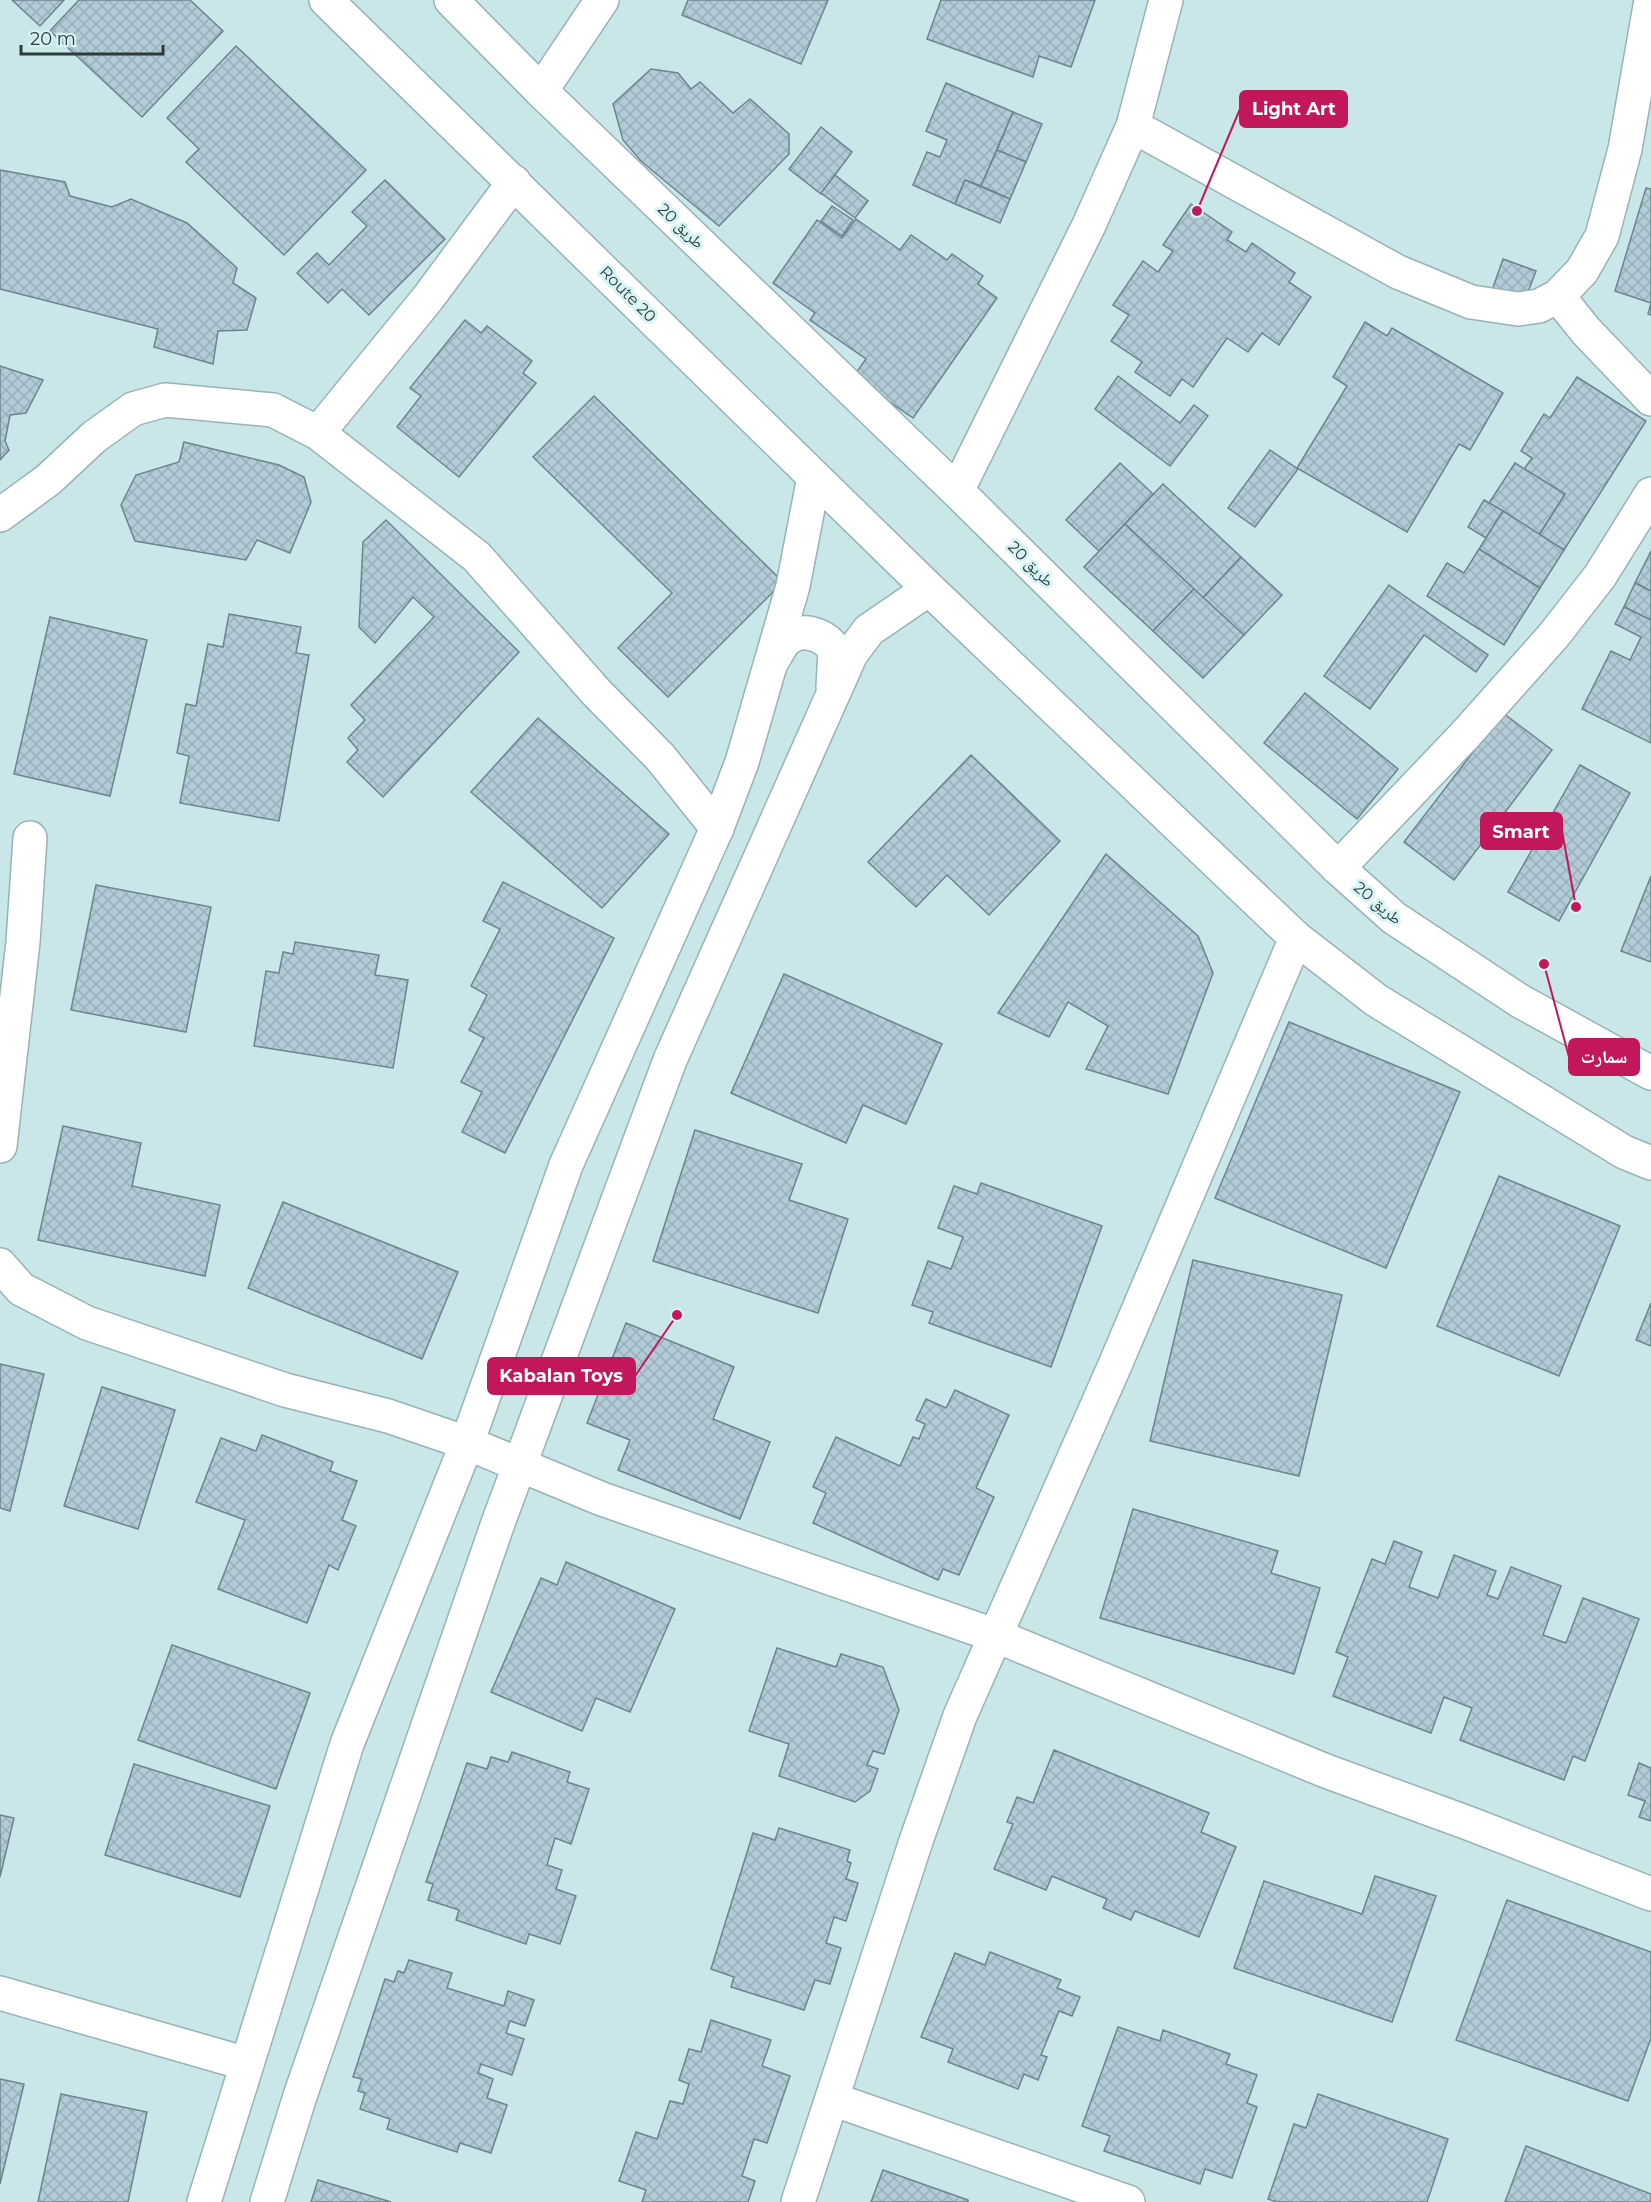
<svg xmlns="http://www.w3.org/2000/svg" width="1651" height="2202" viewBox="0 0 1651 2202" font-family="Montserrat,'Noto Naskh Arabic',sans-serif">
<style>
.building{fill:url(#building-cross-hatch);stroke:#6d848e;stroke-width:1.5}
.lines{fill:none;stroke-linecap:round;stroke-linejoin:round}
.minor-casing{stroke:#97b3b5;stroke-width:36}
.secondary-casing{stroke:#97b3b5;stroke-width:36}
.minor{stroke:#fff;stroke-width:33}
.secondary{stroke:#fff;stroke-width:33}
.labels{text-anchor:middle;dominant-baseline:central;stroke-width:6;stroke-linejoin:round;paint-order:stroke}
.street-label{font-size:16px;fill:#2f3a3b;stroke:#d6f4f6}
.leader{fill:none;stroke:#c2185b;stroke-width:2}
.callout-dot{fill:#c2185b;stroke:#d6f4f6;stroke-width:2}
.callout{fill:#c2185b;stroke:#c2185b;stroke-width:2}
.callout-label{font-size:18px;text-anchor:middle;font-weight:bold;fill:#fff}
</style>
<defs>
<pattern id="building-cross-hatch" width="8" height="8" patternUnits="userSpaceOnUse" patternTransform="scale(1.5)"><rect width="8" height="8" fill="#b2cbd6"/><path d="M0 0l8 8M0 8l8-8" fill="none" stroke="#99afb9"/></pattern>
</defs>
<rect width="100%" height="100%" fill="#c9e6e9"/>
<!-- building -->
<g class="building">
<path d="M 12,0 L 64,0 L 40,26 Z"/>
<path d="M 79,0 L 190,0 L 223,31 L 142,117 L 50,31 Z"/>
<path d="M 688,0 L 828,0 L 801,64 L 682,15 Z"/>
<path d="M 941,0 L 1095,0 L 1071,67 L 1039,56 L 1033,77 L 927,39 Z"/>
<path d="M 236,46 L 366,170 L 284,255 L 186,162 L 199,149 L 167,118 Z"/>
<path d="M 651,69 L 678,73 L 691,89 L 700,82 L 733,113 L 750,99 L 789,134 L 789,154 L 719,226 L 641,161 L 623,140 L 613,104 Z"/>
<path d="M 946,83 L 1013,112 L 981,186 L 965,180 L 955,204 L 913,185 L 927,152 L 940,157 L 947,140 L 926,131 Z"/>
<path d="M 1013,112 L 1042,124 L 1026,162 L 997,150 Z"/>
<path d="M 821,127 L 852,152 L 821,194 L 789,169 Z"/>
<path d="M 997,150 L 1026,162 L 1010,199 L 981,186 Z"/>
<path d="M 0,170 L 65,182 L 70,196 L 112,207 L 131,199 L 187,223 L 237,268 L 233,283 L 256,298 L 247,330 L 218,331 L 213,364 L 154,347 L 158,329 L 0,289 Z"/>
<path d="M 835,175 L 868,201 L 855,218 L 821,193 Z"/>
<path d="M 385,180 L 445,239 L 369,315 L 342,289 L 328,303 L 297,273 L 317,253 L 329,265 L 367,226 L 352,212 Z"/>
<path d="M 965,180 L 1010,199 L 1000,223 L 955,204 Z"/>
<path d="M 1646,188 L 1651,189 L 1651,315 L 1648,314 L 1651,303 L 1615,291 Z"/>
<path d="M 1191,204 L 1232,232 L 1227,240 L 1246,252 L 1252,243 L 1295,273 L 1289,282 L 1311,297 L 1279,345 L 1262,333 L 1248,352 L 1227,338 L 1193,387 L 1182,379 L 1170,396 L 1135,372 L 1142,362 L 1111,341 L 1129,315 L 1113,305 L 1143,261 L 1158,272 L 1173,251 L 1163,245 Z"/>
<path d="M 832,206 L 853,220 L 842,236 L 821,221 Z"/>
<path d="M 856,219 L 900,250 L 911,235 L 947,260 L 952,254 L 983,276 L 978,284 L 997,298 L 913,418 L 853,377 L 866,359 L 810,320 L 815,313 L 773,283 L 817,220 L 842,238 Z"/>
<path d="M 1503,259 L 1536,271 L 1523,305 L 1491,293 Z"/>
<path d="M 465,320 L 481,333 L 487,326 L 532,361 L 523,373 L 536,383 L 459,477 L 397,427 L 421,396 L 410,388 Z"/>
<path d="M 1365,322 L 1387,336 L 1392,328 L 1503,393 L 1470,450 L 1459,444 L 1407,532 L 1297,468 L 1347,386 L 1333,377 Z"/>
<path d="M 0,366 L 43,380 L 26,413 L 10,415 L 5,441 L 9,450 L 0,460 Z"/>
<path d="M 1118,376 L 1180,423 L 1194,405 L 1208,416 L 1170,466 L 1095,409 Z"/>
<path d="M 1577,377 L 1646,421 L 1564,550 L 1539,535 L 1565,494 L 1524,469 L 1532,458 L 1521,451 L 1544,414 L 1550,418 Z"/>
<path d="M 594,396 L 783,582 L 668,697 L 618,648 L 672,593 L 533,457 Z"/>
<path d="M 184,442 L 279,465 L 304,477 L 311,502 L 290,553 L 257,540 L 246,560 L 135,541 L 121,505 L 136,475 L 179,462 Z"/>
<path d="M 1270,450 L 1298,469 L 1255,527 L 1228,508 Z"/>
<path d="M 1120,463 L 1153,494 L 1099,551 L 1066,520 Z"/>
<path d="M 1515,463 L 1565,494 L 1539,535 L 1489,503 Z"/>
<path d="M 1163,484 L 1241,557 L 1203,598 L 1125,524 Z"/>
<path d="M 1484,500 L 1503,511 L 1486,538 L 1468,527 Z"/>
<path d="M 1503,511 L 1564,550 L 1540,588 L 1479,549 Z"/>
<path d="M 386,520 L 519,652 L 383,797 L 347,762 L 358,750 L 348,738 L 365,720 L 351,705 L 434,617 L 413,597 L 375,643 L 359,627 L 363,542 Z"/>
<path d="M 1125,524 L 1194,589 L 1153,631 L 1084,567 Z"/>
<path d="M 1479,549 L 1540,588 L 1504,645 L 1427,596 L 1447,563 L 1464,573 Z"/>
<path d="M 1651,551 L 1651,591 L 1635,583 Z"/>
<path d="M 1241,557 L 1282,595 L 1244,635 L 1203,598 Z"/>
<path d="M 1635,583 L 1651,591 L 1651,620 L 1624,607 Z"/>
<path d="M 1389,585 L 1488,655 L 1476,672 L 1424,635 L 1370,709 L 1324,676 Z"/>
<path d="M 1194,589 L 1244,635 L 1203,678 L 1153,631 Z"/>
<path d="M 1624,607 L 1651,620 L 1651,743 L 1582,709 L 1611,651 L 1630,660 L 1641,637 L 1615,624 Z"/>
<path d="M 229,614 L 301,627 L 296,653 L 309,655 L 279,821 L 180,803 L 189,756 L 177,753 L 186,704 L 196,706 L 208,644 L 223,647 Z"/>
<path d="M 50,617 L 147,640 L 110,796 L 14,774 Z"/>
<path d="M 1305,693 L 1398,769 L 1357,819 L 1264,743 Z"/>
<path d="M 1503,713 L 1552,750 L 1454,880 L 1404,842 Z"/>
<path d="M 538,718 L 669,834 L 602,908 L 471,792 Z"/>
<path d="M 971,755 L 1060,841 L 989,915 L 947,875 L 916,907 L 868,862 Z"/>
<path d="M 1580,765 L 1630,793 L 1559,921 L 1508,892 Z"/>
<path d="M 1106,854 L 1198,936 L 1213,973 L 1168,1094 L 1086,1069 L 1108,1026 L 1068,1002 L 1049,1037 L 998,1013 Z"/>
<path d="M 1651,876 L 1651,962 L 1621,951 Z"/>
<path d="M 503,882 L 614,938 L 505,1153 L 462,1132 L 482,1092 L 461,1082 L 484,1038 L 469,1030 L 487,995 L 471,986 L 500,929 L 483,921 Z"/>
<path d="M 96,885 L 211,907 L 186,1032 L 71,1010 Z"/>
<path d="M 295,942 L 379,955 L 375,975 L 408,980 L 393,1068 L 254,1046 L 266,971 L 279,973 L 283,952 L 293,954 Z"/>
<path d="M 784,974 L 942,1044 L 906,1124 L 863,1105 L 846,1143 L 731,1093 Z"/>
<path d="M 1289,1022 L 1460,1092 L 1386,1268 L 1215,1198 Z"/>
<path d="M 63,1126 L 141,1143 L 132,1186 L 220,1205 L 205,1276 L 38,1240 Z"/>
<path d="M 695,1130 L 802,1164 L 789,1200 L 848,1219 L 818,1313 L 653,1261 Z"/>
<path d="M 1499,1176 L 1620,1226 L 1559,1376 L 1437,1326 Z"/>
<path d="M 981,1183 L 1102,1226 L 1051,1367 L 929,1323 L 933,1312 L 912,1305 L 928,1261 L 951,1269 L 963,1237 L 938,1228 L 954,1186 L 977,1194 Z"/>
<path d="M 283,1202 L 458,1272 L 422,1359 L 248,1288 Z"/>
<path d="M 1193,1260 L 1342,1295 L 1299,1476 L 1150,1441 Z"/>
<path d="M 1651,1303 L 1651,1346 L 1636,1340 Z"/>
<path d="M 626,1323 L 734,1367 L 713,1419 L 770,1442 L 740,1519 L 618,1470 L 630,1440 L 587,1423 Z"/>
<path d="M 0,1364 L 44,1374 L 10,1511 L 0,1508 Z"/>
<path d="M 102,1387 L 175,1410 L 138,1529 L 64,1506 Z"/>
<path d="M 955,1390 L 1009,1415 L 976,1488 L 994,1497 L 959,1575 L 943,1569 L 938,1580 L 813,1523 L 826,1493 L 813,1487 L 836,1437 L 900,1466 L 913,1437 L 919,1439 L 925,1424 L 916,1420 L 926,1399 L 946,1408 Z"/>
<path d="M 262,1435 L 333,1462 L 330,1471 L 357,1481 L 342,1520 L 356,1526 L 338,1570 L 329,1565 L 307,1623 L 218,1589 L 245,1520 L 196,1502 L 221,1438 L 256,1451 Z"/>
<path d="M 1133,1509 L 1278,1551 L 1271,1573 L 1320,1588 L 1294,1674 L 1100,1618 Z"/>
<path d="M 1394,1541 L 1422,1552 L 1409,1587 L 1438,1598 L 1454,1555 L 1496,1571 L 1487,1595 L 1498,1599 L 1511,1567 L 1561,1586 L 1543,1635 L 1566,1643 L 1583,1598 L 1639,1619 L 1585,1761 L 1573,1756 L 1564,1780 L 1460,1740 L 1472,1708 L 1444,1697 L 1431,1733 L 1333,1696 L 1348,1657 L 1336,1652 L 1372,1559 L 1385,1564 Z"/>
<path d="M 566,1562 L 675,1609 L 630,1712 L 596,1698 L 582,1731 L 491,1692 L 541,1578 L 557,1585 Z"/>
<path d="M 172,1645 L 310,1693 L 276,1789 L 138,1740 Z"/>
<path d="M 777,1648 L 836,1667 L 841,1654 L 883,1667 L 899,1710 L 884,1754 L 873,1751 L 867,1765 L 878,1769 L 870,1791 L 855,1802 L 779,1776 L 789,1744 L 749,1731 Z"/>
<path d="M 1054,1750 L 1209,1813 L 1201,1832 L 1236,1847 L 1199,1937 L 1135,1911 L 1131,1920 L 1103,1908 L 1107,1899 L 1052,1876 L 1046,1890 L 994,1869 L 1013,1824 L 1007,1822 L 1017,1797 L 1033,1803 Z"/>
<path d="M 512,1752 L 570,1772 L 567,1782 L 589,1789 L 571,1844 L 555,1838 L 547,1865 L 562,1870 L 556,1889 L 576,1896 L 560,1944 L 529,1934 L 526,1944 L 456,1920 L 459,1910 L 428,1900 L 433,1884 L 426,1882 L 467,1763 L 487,1769 L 491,1757 L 508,1762 Z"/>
<path d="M 1639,1763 L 1651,1768 L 1651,1821 L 1639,1817 L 1645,1801 L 1628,1795 Z"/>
<path d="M 134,1764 L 270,1806 L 240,1897 L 105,1855 Z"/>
<path d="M 0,1815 L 14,1818 L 0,1877 Z"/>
<path d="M 779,1828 L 850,1850 L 847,1861 L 851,1863 L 846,1879 L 858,1883 L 846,1921 L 834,1917 L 826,1943 L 841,1948 L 830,1984 L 815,1980 L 804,2010 L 731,1987 L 734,1977 L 711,1969 L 753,1833 L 775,1840 Z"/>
<path d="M 1375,1876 L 1436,1896 L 1392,2022 L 1234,1968 L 1264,1881 L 1362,1914 Z"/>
<path d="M 1507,1900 L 1651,1952 L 1651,2038 L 1628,2101 L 1456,2040 Z"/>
<path d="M 990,1952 L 1061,1980 L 1057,1988 L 1080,1997 L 1072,2016 L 1059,2011 L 1041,2055 L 1047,2057 L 1038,2080 L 1024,2074 L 1018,2089 L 948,2062 L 953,2049 L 921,2037 L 955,1953 L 985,1965 Z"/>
<path d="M 409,1960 L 452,1973 L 447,1988 L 504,2006 L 508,1991 L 534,2000 L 525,2026 L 510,2021 L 506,2033 L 524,2039 L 512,2075 L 481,2064 L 478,2073 L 493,2079 L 487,2098 L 507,2105 L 491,2153 L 460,2143 L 457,2152 L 387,2129 L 390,2119 L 360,2109 L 365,2093 L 358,2091 L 362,2079 L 353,2077 L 385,1979 L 394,1982 L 398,1971 L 404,1973 Z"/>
<path d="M 711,2020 L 771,2040 L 762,2066 L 790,2076 L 767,2143 L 754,2139 L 742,2176 L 755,2181 L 748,2202 L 642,2202 L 646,2190 L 619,2181 L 636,2132 L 657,2139 L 670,2101 L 683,2104 L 689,2084 L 679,2080 L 689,2049 L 701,2052 Z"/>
<path d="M 1118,2027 L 1160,2041 L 1163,2030 L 1230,2054 L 1226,2064 L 1257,2075 L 1247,2103 L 1257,2107 L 1232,2178 L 1205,2169 L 1200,2184 L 1104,2151 L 1110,2136 L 1082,2126 Z"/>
<path d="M 0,2079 L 24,2084 L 0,2184 Z"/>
<path d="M 61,2094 L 147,2112 L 128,2202 L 38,2202 Z"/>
<path d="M 1318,2094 L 1448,2139 L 1427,2202 L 1277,2202 L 1268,2199 L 1294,2124 L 1306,2128 Z"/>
<path d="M 1526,2146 L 1651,2194 L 1651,2202 L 1505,2202 Z"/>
<path d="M 883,2170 L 968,2200 L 968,2202 L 871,2202 Z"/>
<path d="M 318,2180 L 391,2202 L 311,2202 Z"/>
</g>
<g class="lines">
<!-- minor casing -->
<g class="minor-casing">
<g id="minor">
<path d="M 541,91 L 602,0"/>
<path d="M 1133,126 L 1398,272 L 1471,302 L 1518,309 L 1539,306 L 1558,296 L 1582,271 L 1602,236 L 1625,149 L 1651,0"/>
<path d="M 1558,296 L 1586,331 L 1651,399"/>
<path d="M 318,433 L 428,298 L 514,182"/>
<path d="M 957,491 L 1089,225 L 1133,126 L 1166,0"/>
<path d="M 0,515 L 48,480 L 94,437 L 133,409 L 165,400 L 273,410 L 318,433 L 477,557 L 596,692 L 660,757 L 717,828"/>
<path d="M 771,663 C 775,657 779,648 784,642 C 800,625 824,634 835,650 L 833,687"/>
<path d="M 1338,868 L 1465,735 L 1554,635 L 1600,576 L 1651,494"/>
<path d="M 0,1146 L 23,942 L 30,838"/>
<path d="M 0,1265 L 21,1289 L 87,1323 L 285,1390 L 388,1416 L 467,1443 L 602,1499 L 994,1635 L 1326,1771 L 1468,1823 L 1651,1894"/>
<path d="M 0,1993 L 247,2064"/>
<path d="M 832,2099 L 1128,2202"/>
<path d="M 204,2202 L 347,1744 L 467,1443 L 566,1165 L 717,828 L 742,762 L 793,586 L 814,477"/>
<path d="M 267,2202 L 300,2096 L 498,1523 L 670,1060 L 851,654 L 869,630 L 929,589"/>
<path d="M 798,2202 L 916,1841 L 960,1716 L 1115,1365 L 1296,938"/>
</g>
</g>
<!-- secondary casing -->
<g class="secondary-casing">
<g id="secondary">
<path d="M 326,0 L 929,589 L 1296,938 L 1376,1000 L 1624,1152 L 1651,1163"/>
<path d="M 451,0 L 541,91 L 957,491 L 1338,868 L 1394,918 L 1520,1001 L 1651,1073"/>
</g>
</g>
<!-- minor -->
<use href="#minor" class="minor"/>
<!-- secondary -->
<use href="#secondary" class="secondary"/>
</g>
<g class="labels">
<!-- street labels -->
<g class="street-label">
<text transform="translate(681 226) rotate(44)">طريق 20</text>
<text transform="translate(628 294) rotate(45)">Route 20</text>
<text transform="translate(1031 564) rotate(45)">طريق 20</text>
<text transform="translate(1378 903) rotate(40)">طريق 20</text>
</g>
</g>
<!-- callouts -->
<path class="leader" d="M1197 211L1240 109M1576 907L1562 831M1544 964L1569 1057M677 1315L635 1376"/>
<g class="callout-dot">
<circle cx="1197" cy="211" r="6"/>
<circle cx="1576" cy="907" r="6"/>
<circle cx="1544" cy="964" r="6"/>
<circle cx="677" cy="1315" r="6"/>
</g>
<g class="callout">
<rect x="1240" y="91" width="107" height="36" rx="6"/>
<rect x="1481" y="813" width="81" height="36" rx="6"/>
<rect x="1569" y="1039" width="70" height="36" rx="6"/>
<rect x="488" y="1358" width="147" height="36" rx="6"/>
</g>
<g class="callout-label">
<text x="1294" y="115">Light Art</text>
<text x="1521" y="838">Smart</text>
<text x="1604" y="1063">سمارت</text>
<text x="561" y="1382">Kabalan Toys</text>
</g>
<!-- scale -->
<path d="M21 45v9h142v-9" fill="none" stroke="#2f3a3b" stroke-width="3"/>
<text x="30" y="45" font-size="18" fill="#2f3a3b" stroke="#d6f4f6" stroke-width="4.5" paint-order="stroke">20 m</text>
</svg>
